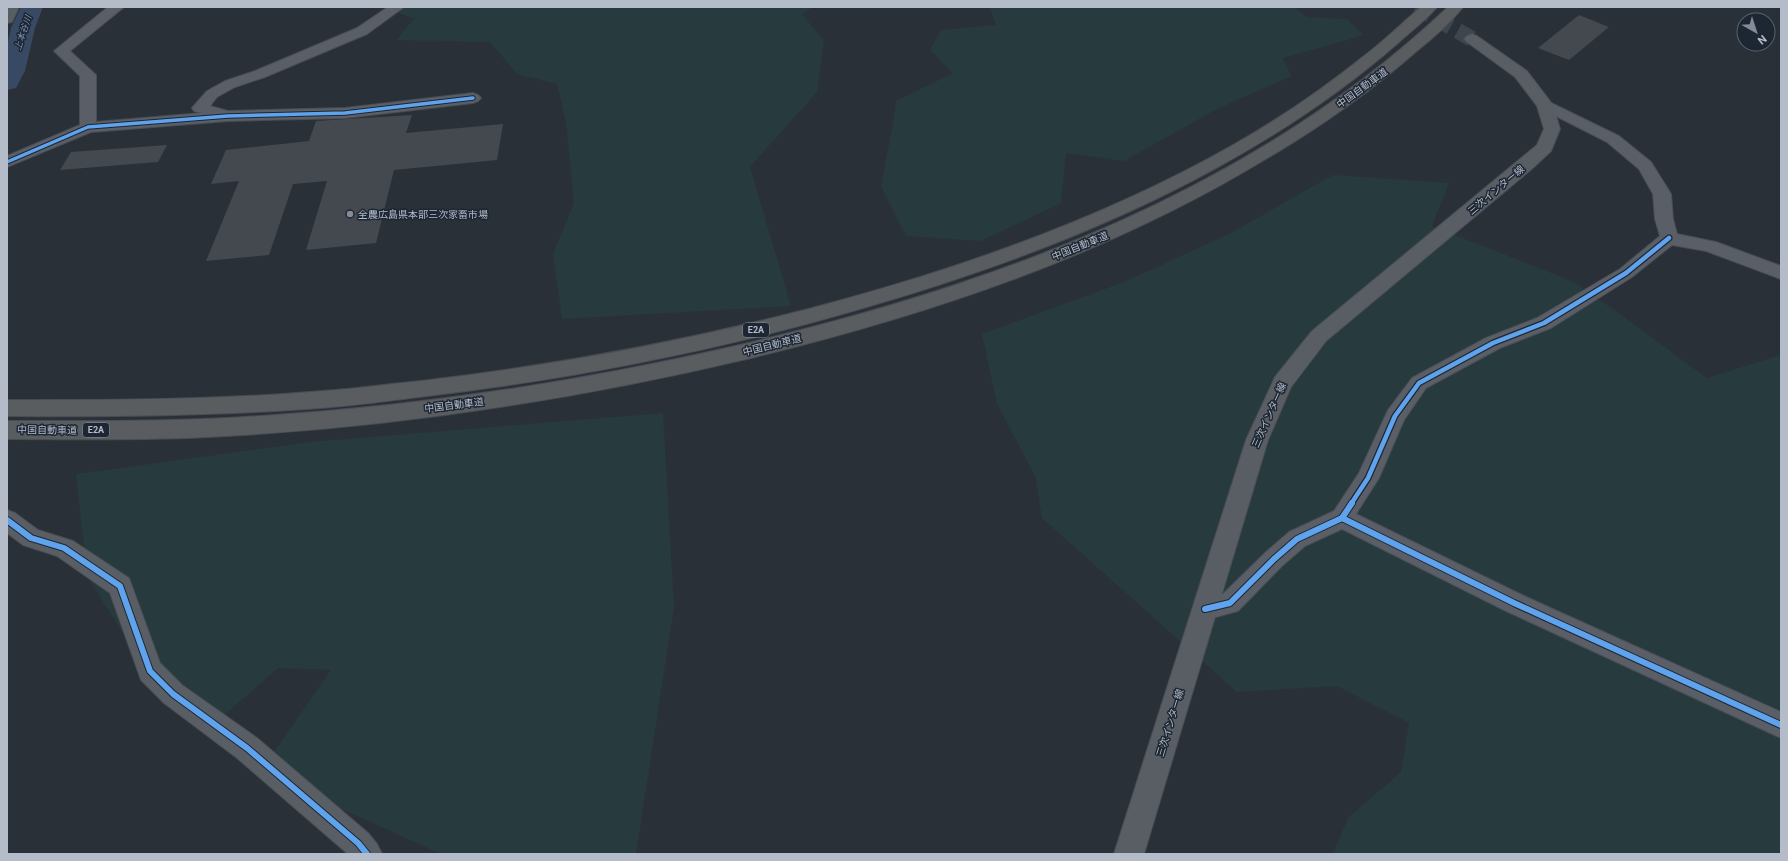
<svg xmlns="http://www.w3.org/2000/svg" width="1788" height="861" viewBox="0 0 1788 861" font-family="Roboto,'Noto Sans JP',sans-serif">
<style>
.green{fill:#273a3e}
.lines{fill:none;stroke-linecap:round;stroke-linejoin:round}
.river{fill:#384963;fill-rule:evenodd}
.building{fill:#444950}
.secondary-tunnel{stroke:#3f454e;stroke-width:16;stroke-dasharray:16 8;stroke-linecap:butt}
.street-casing{stroke:#484c53;stroke-width:2}
.secondary-casing{stroke:#484c53;stroke-width:2}
.highway-casing{stroke:#474c53;stroke-width:2}
.street{fill:#5a5e66;fill-rule:evenodd}
.secondary{fill:#595d64;fill-rule:evenodd}
.highway{fill:#5a5d60;fill-rule:evenodd}
.cycleway-far2-casing{stroke:#1d2633;stroke-width:5.5}
.cycleway-far1-casing{stroke:#1d2633;stroke-width:7}
.cycleway-casing{stroke:#1d2633;stroke-width:8}
.cycleway-far2{stroke:#60a3ed;stroke-width:3.5}
.cycleway-far1{stroke:#60a3ed;stroke-width:4.5}
.cycleway{stroke:#60a3ed;stroke-width:6}
.poi-dot{fill:#848b96;stroke:#1d2633;stroke-width:1.5}
.labels{text-anchor:middle;dominant-baseline:central;stroke-width:3;stroke-linejoin:round;paint-order:stroke}
.far-water-label{font-size:9px;font-style:italic;fill:#7c92b1;stroke:#1d2633}
.shield{fill:#1d2633;stroke:#878f9c;stroke-width:1}
.shield-label{font-size:9px;font-weight:bold;fill:#b4bcc9}
.street-label{font-size:10px;fill:#b4bcc9;stroke:#1d2633}
.poi-label{font-size:10px;fill:#b4bcc9;stroke:#1d2633;text-anchor:start}
</style>
<rect width="100%" height="100%" fill="#2a3038"/>
<!-- green -->
<g class="green">
<path d="M 384,7 L 813,7 L 802,14 L 824,40 L 817,92 L 750,167 L 791,306 L 562,319 L 553,254 L 574,203 L 566,122 L 557,84 L 517,74 L 490,42 L 396,40 L 414,19 Z"/>
<path d="M 990,7 L 1293,7 L 1307,17 L 1347,19 L 1363,35 C 1337,44 1310,50 1283,58 L 1291,76 L 1215,110 L 1124,161 L 1066,153 L 1061,203 L 981,241 L 906,236 L 881,186 L 893,123 L 896,101 L 953,73 L 930,50 L 941,30 L 996,25 Z"/>
<path d="M 1333,175 L 1449,183 L 1432,226 L 1572,281 L 1616,311 L 1707,378 L 1781,355 L 1781,854 L 1333,854 L 1348,818 L 1401,772 L 1409,723 L 1337,686 L 1237,692 L 1042,518 L 1035,476 L 997,404 L 982,334 L 1124,282 L 1231,233 Z"/>
<path d="M 663,413 L 674,607 L 636,854 L 441,854 L 260,772 L 331,670 L 278,668 L 214,724 L 142,662 L 87,577 L 76,474 L 310,442 Z"/>
</g>
<g class="lines">
<!-- river -->
<path class="river" d="M 21,7 L 43,7 L 35,28 L 25,71 L 16,88 L 7,90 L 7,46 L 11,28 Z"/>
</g>
<!-- building -->
<g class="building">
<path d="M 1579,15 L 1609,27 L 1569,60 L 1538,48 Z"/>
<path d="M 412,115 L 406,133 L 503,124 L 497,160 L 394,170 L 376,243 L 306,250 L 327,181 L 293,184 L 269,255 L 206,261 L 239,181 L 211,184 L 226,150 L 309,141 L 316,121 Z"/>
<path d="M 167,145 L 158,162 L 60,170 L 71,152 Z"/>
</g>
<g class="lines">
<!-- secondary-tunnel -->
<path class="secondary-tunnel" d="M 1416,7 L 1472,39"/>
<!-- street casing -->
<g class="street-casing">
<g id="street">
<path d="M 108,7 L 124,7 L 70,51 L 96,75 L 96,122 L 202,113 L 194,111 L 192,108 L 207,91 L 225,81 L 255,71 L 357,28 L 388,7 L 404,7 L 367,34 L 265,77 L 235,87 L 217,97 L 210,106 L 228,111 L 345,108 L 473,93 L 478,95 L 481,98 L 478,101 L 473,103 L 345,118 L 228,121 L 91,132 L 7,167 L 7,156 L 80,125 L 80,76 L 54,51 Z"/>
<path d="M 1545,100 L 1619,136 L 1651,162 L 1671,194 L 1673,219 L 1677,234 L 1716,242 L 1781,266 L 1781,279 L 1706,251 L 1672,245 L 1632,277 L 1551,328 L 1500,348 L 1426,388 L 1404,420 L 1379,478 L 1356,514 L 1522,595 L 1781,712 L 1781,738 L 1506,611 L 1342,529 L 1305,546 L 1282,566 L 1238,611 L 1205,620 L 1197,617 L 1193,609 L 1197,601 L 1223,594 L 1266,552 L 1289,532 L 1334,511 L 1359,473 L 1388,410 L 1412,378 L 1486,338 L 1537,318 L 1620,269 L 1660,236 L 1655,219 L 1653,194 L 1639,169 L 1607,142 L 1540,108 L 1537,105 L 1540,102 Z"/>
</g>
</g>
<!-- secondary casing -->
<g class="secondary-casing">
<g id="secondary">
<path d="M 7,7 L 19,7 L 12,22 L 7,23 Z"/>
<path d="M 1472,34 L 1477,36 L 1527,71 L 1553,105 L 1560,129 L 1551,151 L 1534,167 L 1326,341 L 1291,387 L 1268,440 L 1144,854 L 1114,854 L 1246,440 L 1275,377 L 1312,331 L 1537,145 L 1544,129 L 1537,106 L 1515,77 L 1467,42 L 1464,39 L 1467,36 Z"/>
<path d="M 7,510 L 15,513 L 38,530 L 73,541 L 129,578 L 160,663 L 182,685 L 257,738 L 368,833 L 377,844 L 382,854 L 348,854 L 237,758 L 164,703 L 141,680 L 110,593 L 57,556 L 23,545 L 7,533 Z"/>
</g>
</g>
<!-- highway casing -->
<g class="highway-casing">
<g id="highway">
<path d="M 1421,7 L 1437,7 C 1426,20 1411,31 1398,43 C 1342,92 1280,133 1216,168 C 1101,231 979,275 853,311 C 711,352 566,380 419,397 C 386,401 353,406 320,408 C 216,416 111,417 7,416 L 7,400 C 112,400 218,400 323,391 C 356,389 388,384 421,381 C 566,364 709,337 849,298 C 982,261 1113,213 1233,145 C 1279,119 1323,89 1364,56 C 1384,41 1402,23 1421,7 Z"/>
<path d="M 1448,7 L 1463,7 C 1450,23 1434,37 1418,50 C 1369,93 1316,130 1259,163 C 1102,257 928,315 751,358 C 565,402 377,430 187,438 C 127,440 67,439 7,439 L 7,421 C 92,421 176,422 261,416 C 423,406 583,381 740,345 C 996,285 1254,191 1448,7 Z"/>
</g>
</g>
<!-- street -->
<use href="#street" class="street"/>
<!-- secondary -->
<use href="#secondary" class="secondary"/>
<!-- highway -->
<use href="#highway" class="highway"/>
<!-- cycleway-far2 casing -->
<g class="cycleway-far2-casing">
<path id="cycleway-far2" d="M 7,162 L 88,127 L 228,116 L 345,113 L 473,98"/>
</g>
<!-- cycleway-far1 casing -->
<g class="cycleway-far1-casing">
<path id="cycleway-far1" d="M 1351,504 L 1368,478 L 1395,416 L 1419,383 L 1493,343 L 1544,323 L 1626,273 L 1669,238"/>
</g>
<!-- cycleway casing -->
<g class="cycleway-casing">
<g id="cycleway">
<path d="M 1342,518 L 1514,603 L 1781,725"/>
<path d="M 7,520 L 31,538 L 64,548 L 120,586 L 150,671 L 173,694 L 247,748 L 358,843 L 367,854"/>
<path d="M 1205,609 L 1230,603 L 1274,559 L 1297,539 L 1342,518 L 1352,503"/>
</g>
</g>
<!-- cycleway-far2 -->
<use href="#cycleway-far2" class="cycleway-far2"/>
<!-- cycleway-far1 -->
<use href="#cycleway-far1" class="cycleway-far1"/>
<!-- cycleway -->
<use href="#cycleway" class="cycleway"/>
</g>
<!-- markers -->
<circle class="poi-dot" cx="350" cy="214" r="4"/>
<g class="labels">
<!-- far-water labels -->
<g class="far-water-label">
<text transform="translate(23 33) rotate(-72)">上本谷川</text>
</g>
<!-- shield labels -->
<g class="shield">
<rect x="743" y="323" width="26" height="14" rx="3"/>
<rect x="83" y="423" width="26" height="14" rx="3"/>
</g>
<g class="shield-label">
<text x="756" y="330">E2A</text>
<text x="96" y="430">E2A</text>
</g>
<!-- street labels -->
<g class="street-label">
<text transform="translate(1362 88) rotate(-36)">中国自動車道</text>
<text transform="translate(1496 190) rotate(-40)">三次インター線</text>
<text transform="translate(1080 246) rotate(-22)">中国自動車道</text>
<text transform="translate(772 345) rotate(-14)">中国自動車道</text>
<text transform="translate(454 405) rotate(-7)">中国自動車道</text>
<text transform="translate(1269 415) rotate(-66)">三次インター線</text>
<text transform="translate(47 430) rotate(1)">中国自動車道</text>
<text transform="translate(1170 723) rotate(-73)">三次インター線</text>
</g>
<!-- poi labels -->
<g class="poi-label">
<text x="358" y="214">全農広島県本部三次家畜市場</text>
</g>
</g>
<!-- border -->
<rect width="1788" height="861" fill="none" stroke="#b4bcc9" stroke-width="16"/>
<!-- north arrow -->
<g transform="translate(1756 32) rotate(141)"><circle r="19" fill="#1d2633" stroke="#59626f"/>
<path d="M0-3L7 15L0 10L-7 15Z" fill="#848b96"/>
<text y="-6" font-size="11" font-weight="bold" text-anchor="middle" fill="#b4bcc9">N</text>
</g>
</svg>
